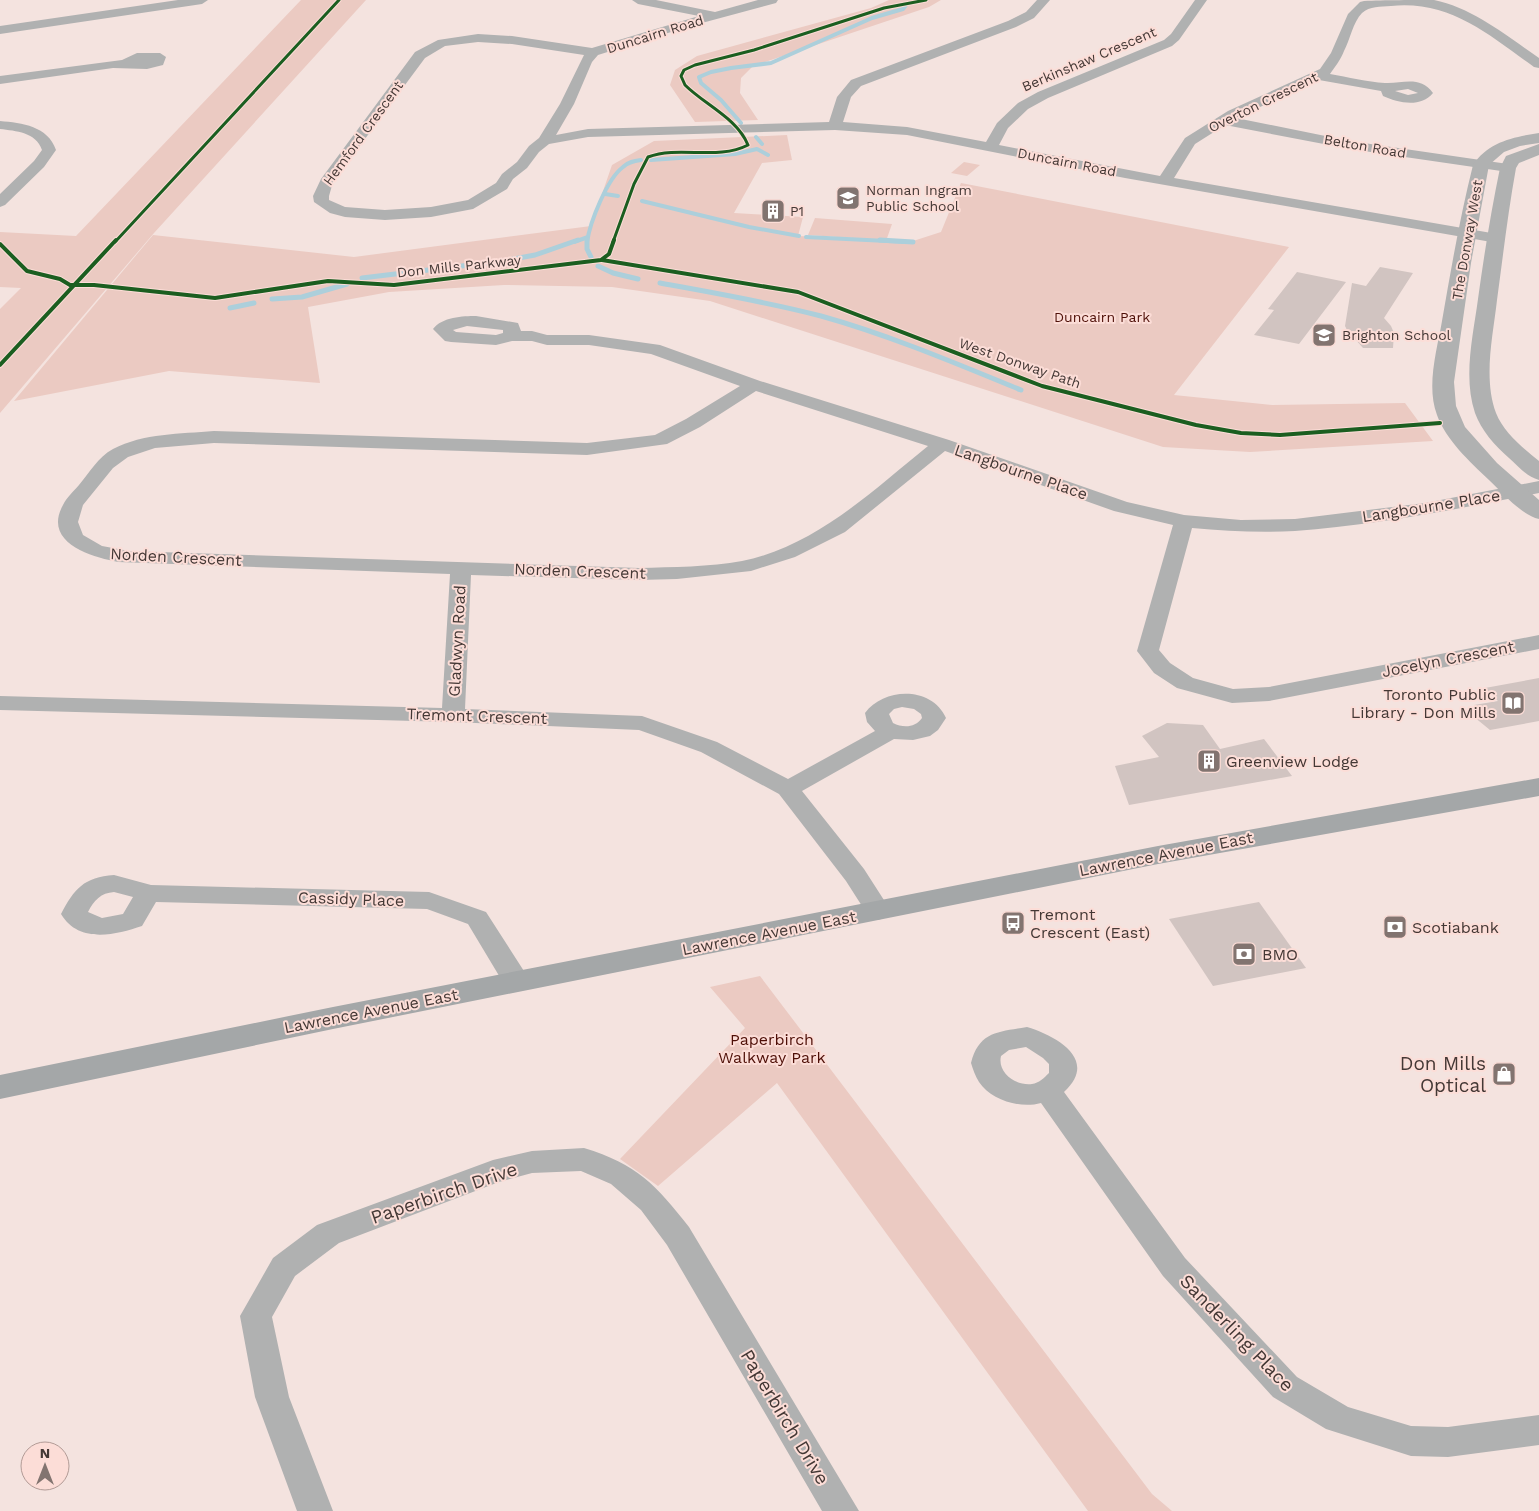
<svg xmlns="http://www.w3.org/2000/svg" width="1539" height="1511" viewBox="0 0 1539 1511" font-family="'Work Sans',sans-serif">
<style>
.green{fill:#ebcac2}
.lines{fill:none;stroke-linecap:round;stroke-linejoin:round}
.stream-far1{stroke:#accfdb;stroke-width:4}
.stream{stroke:#accfdb;stroke-width:5}
.building{fill:#d1c4c1}
.minor{fill:#b0b1b1;fill-rule:evenodd}
.tertiary{fill:#b0b1b1;fill-rule:evenodd}
.secondary{fill:#a4a7a8;fill-rule:evenodd}
.cycleway-far1-casing{stroke:#fcddd7;stroke-width:5}
.cycleway-casing{stroke:#fcddd7;stroke-width:6}
.cycleway-far1{stroke:#1b5e20;stroke-width:3}
.cycleway{stroke:#1b5e20;stroke-width:4}
.labels{text-anchor:middle;dominant-baseline:central;stroke-width:4;stroke-linejoin:round;paint-order:stroke}
.far-street-label{font-size:14px;fill:#443835;stroke:#fcddd7}
.far-poi-label{font-size:14px;fill:#443835;stroke:#fcddd7;text-anchor:start}
.far-park-label{font-size:14px;fill:#4e0f07;stroke:#fcddd7}
.street-label{font-size:16px;fill:#443835;stroke:#fcddd7}
.poi-label{font-size:16px;fill:#443835;stroke:#fcddd7;text-anchor:start}
.park-label{font-size:16px;fill:#4e0f07;stroke:#fcddd7}
.near-poi-label{font-size:19px;fill:#443835;stroke:#fcddd7;text-anchor:end}
.near-street-label{font-size:19px;fill:#443835;stroke:#fcddd7}
</style>
<rect width="100%" height="100%" fill="#f4e3df"/>
<!-- green -->
<g class="green">
<path d="M 301,0 L 366,0 L 154,233 L 0,413 L 0,309 L 21,288 L 0,287 L 0,232 L 76,236 Z"/>
<path d="M 889,0 L 941,0 L 929,7 L 753,66 L 741,78 L 740,93 L 758,120 L 695,122 L 670,85 L 675,70 L 697,56 L 871,8 Z"/>
<path d="M 787,135 L 792,160 L 762,163 L 734,213 L 803,217 L 798,236 L 867,239 L 808,235 L 815,218 L 892,224 L 886,241 L 910,242 L 941,232 L 961,183 L 1289,247 L 1174,395 L 1272,405 L 1405,403 L 1433,441 L 1250,452 L 1163,447 L 710,301 L 612,287 L 504,285 L 389,292 L 308,307 L 320,383 L 169,371 L 14,401 L 153,235 L 354,257 L 591,226 L 612,165 L 654,141 Z"/>
<path d="M 964,162 L 980,165 L 967,176 L 951,173 Z"/>
<path d="M 760,976 L 1152,1494 L 1172,1511 L 1088,1511 L 777,1083 L 658,1186 L 620,1159 L 745,1028 L 710,987 Z"/>
</g>
<g class="lines">
<!-- stream-far1 -->
<g class="stream-far1">
<path d="M 741,123 L 721,100 L 701,83 L 699,77 L 711,72 L 731,68 L 771,63 L 872,18 L 903,9 L 906,5"/>
<path d="M 756,137 L 762,144"/>
<path d="M 651,160 L 735,154 L 757,149 L 768,155"/>
<path d="M 605,194 L 618,196"/>
<path d="M 642,201 L 749,227 L 799,236"/>
<path d="M 806,237 L 907,242"/>
<path d="M 574,242 L 588,237"/>
<path d="M 587,242 C 590,222 607,179 623,167 C 628,162 634,161 641,160"/>
</g>
<!-- stream -->
<g class="stream">
<path d="M 587,240 L 587,249 L 591,257"/>
<path d="M 880,240 L 913,242"/>
<path d="M 598,266 L 613,273 L 638,279"/>
<path d="M 362,278 L 503,261 L 535,255 L 578,240"/>
<path d="M 660,283 C 714,293 768,302 821,316 C 889,335 955,363 1021,390"/>
<path d="M 272,299 L 302,297 L 347,284"/>
<path d="M 230,308 L 254,303"/>
</g>
</g>
<!-- building -->
<g class="building">
<path d="M 1380,267 L 1413,273 L 1384,318 L 1391,326 L 1394,333 L 1393,348 L 1363,348 L 1356,340 L 1352,340 L 1345,326 L 1352,283 L 1366,286 Z"/>
<path d="M 1297,272 L 1346,282 L 1299,344 L 1254,335 L 1274,310 L 1268,309 Z"/>
<path d="M 1539,678 L 1539,721 L 1490,730 L 1468,712 L 1479,709 L 1474,705 L 1498,701 L 1485,688 Z"/>
<path d="M 1167,723 L 1203,725 L 1220,749 L 1264,739 L 1292,776 L 1129,805 L 1115,766 L 1159,757 L 1142,736 Z"/>
<path d="M 1259,902 L 1306,968 L 1213,986 L 1169,919 Z"/>
</g>
<g class="lines">
<!-- minor -->
<g class="minor">
<path d="M 178,0 L 208,0 L 202,4 L 0,34 L 0,26 Z"/>
<path d="M 632,0 L 656,0 L 715,12 L 758,0 L 778,0 L 776,3 L 687,27 L 598,55 L 592,62 L 574,104 L 556,135 L 588,129 L 829,122 L 837,97 L 851,80 L 1008,21 L 1026,12 L 1037,0 L 1050,0 L 1034,18 L 1016,27 L 861,86 L 851,97 L 843,122 L 907,127 L 986,142 L 997,123 L 1018,103 L 1038,92 L 1164,40 L 1171,34 L 1195,0 L 1207,0 L 1179,40 L 1172,46 L 1048,98 L 1028,109 L 1008,128 L 999,145 L 1160,176 L 1185,138 L 1228,111 L 1320,69 L 1331,53 L 1348,14 L 1360,2 L 1364,1 C 1383,0 1416,0 1434,0 C 1473,8 1507,36 1539,58 L 1539,68 L 1534,67 C 1489,35 1450,0 1391,6 C 1380,7 1370,6 1362,13 C 1353,22 1350,40 1344,51 C 1341,59 1335,67 1330,74 C 1348,77 1367,82 1385,83 C 1402,84 1420,75 1433,93 C 1421,108 1398,103 1383,96 L 1381,91 L 1319,80 L 1236,118 L 1350,141 L 1508,164 L 1513,165 L 1515,168 L 1513,171 L 1508,172 L 1350,149 L 1225,125 L 1195,144 L 1174,178 L 1503,235 L 1505,238 L 1503,241 L 1497,243 L 1125,178 L 907,135 L 835,130 L 588,137 L 549,144 L 539,152 L 527,168 L 513,179 L 507,189 L 473,209 L 431,217 L 385,220 L 345,217 L 330,213 L 314,202 L 313,196 L 321,179 L 415,52 L 438,40 L 478,34 L 512,36 L 592,48 L 699,16 L 638,4 ZM 478,42 L 512,44 L 584,55 L 560,104 L 539,138 L 529,146 L 517,162 L 502,174 L 496,183 L 468,200 L 431,207 L 385,210 L 345,207 L 329,200 L 329,196 L 333,182 L 425,58 L 445,46 ZM 1408,89 L 1418,93 L 1408,95 L 1395,91 Z"/>
<path d="M 137,53 L 160,53 L 166,57 L 163,65 L 147,69 L 113,68 L 0,84 L 0,76 L 122,60 Z"/>
<path d="M 0,121 C 22,123 48,126 56,150 L 44,167 L 5,205 L 0,207 L 0,194 L 34,161 L 42,150 C 36,132 16,131 0,129 Z"/>
<path d="M 476,316 L 518,323 L 521,331 L 532,331 L 547,335 L 589,335 L 660,345 L 760,381 L 949,440 L 1127,502 L 1184,515 L 1241,520 L 1295,519 L 1425,503 L 1539,481 L 1539,493 C 1458,509 1377,525 1295,531 C 1260,533 1226,531 1192,528 L 1159,650 L 1170,663 L 1193,678 L 1233,689 L 1269,687 L 1539,635 L 1539,649 L 1269,701 L 1232,703 L 1177,688 L 1154,673 L 1137,651 L 1173,525 L 1114,511 L 945,451 L 845,532 L 795,557 L 751,571 L 677,579 L 639,580 L 471,575 L 465,709 L 642,716 L 717,742 L 788,779 L 875,731 L 867,722 L 865,713 C 884,687 932,686 946,718 L 938,730 L 930,736 L 913,740 L 894,739 L 802,791 L 864,869 L 891,911 L 887,917 L 878,920 L 869,917 L 846,881 L 779,794 L 701,752 L 639,730 L 453,722 L 0,710 L 0,696 L 442,708 L 450,574 L 118,562 C 92,557 42,543 63,505 C 67,497 74,491 79,485 C 90,472 98,457 113,449 C 144,433 180,434 214,431 L 587,443 L 655,435 L 686,419 L 740,386 L 651,354 L 589,345 L 547,345 L 532,341 L 512,341 L 496,345 L 451,342 L 445,341 L 433,329 C 442,317 463,316 476,316 ZM 467,326 L 503,330 L 503,333 L 496,335 L 456,332 L 453,330 ZM 756,391 L 928,446 C 872,491 816,546 742,561 C 710,567 672,567 639,568 L 129,551 L 102,546 L 83,535 L 78,522 L 83,505 L 113,468 L 128,457 L 155,448 L 214,443 L 587,455 L 667,444 L 700,427 ZM 902,707 L 914,709 L 921,714 L 922,718 C 915,728 903,728 893,723 L 889,714 L 894,709 Z"/>
<path d="M 114,875 L 151,885 L 429,892 L 486,912 L 531,982 L 527,989 L 517,991 L 507,989 L 468,924 L 427,909 L 156,902 L 142,926 C 115,935 79,944 61,914 C 74,889 84,877 114,875 ZM 114,892 L 133,897 L 123,914 L 102,918 L 88,912 C 94,900 101,893 114,892 Z"/>
<path d="M 1027,1027 C 1057,1036 1099,1060 1064,1092 L 1185,1258 L 1297,1377 L 1348,1407 L 1411,1426 L 1448,1427 L 1539,1415 L 1539,1445 L 1448,1457 L 1411,1456 L 1326,1429 L 1273,1397 L 1163,1276 L 1041,1103 C 1020,1109 991,1100 979,1082 C 975,1076 973,1069 971,1063 C 979,1031 999,1032 1027,1027 ZM 1026,1047 L 1043,1058 L 1049,1064 L 1049,1073 C 1044,1078 1039,1083 1032,1084 C 1016,1086 997,1073 1001,1056 L 1009,1050 Z"/>
<path d="M 584,1148 C 637,1164 656,1185 689,1227 L 859,1511 L 822,1511 L 667,1245 L 641,1210 L 611,1184 L 581,1171 L 532,1173 L 499,1182 L 339,1243 L 295,1276 L 272,1317 L 289,1397 L 333,1511 L 297,1511 L 255,1397 L 240,1316 L 273,1258 L 317,1225 L 493,1160 L 532,1151 Z"/>
</g>
<!-- tertiary -->
<g class="tertiary">
<path d="M 1539,133 L 1539,143 L 1520,146 L 1504,152 L 1489,165 L 1471,263 L 1454,382 L 1456,406 L 1465,427 L 1497,463 L 1539,500 L 1539,519 C 1520,514 1503,493 1489,480 C 1470,462 1446,440 1437,415 C 1426,386 1437,350 1442,321 C 1451,269 1460,217 1473,165 C 1488,142 1513,137 1539,133 Z"/>
<path d="M 1539,144 L 1539,155 L 1519,163 L 1516,168 C 1508,212 1503,256 1497,300 C 1493,336 1483,378 1496,413 C 1504,433 1523,448 1539,461 L 1539,480 C 1527,477 1518,466 1509,458 C 1495,446 1481,430 1475,413 C 1463,377 1473,336 1478,299 C 1484,255 1491,212 1500,168 L 1506,156 Z"/>
</g>
<!-- secondary -->
<path class="secondary" d="M 1539,778 L 1539,796 L 1158,864 L 333,1029 L 0,1099 L 0,1075 L 333,1007 L 1158,846 Z"/>
<!-- cycleway-far1 casing -->
<g class="cycleway-far1-casing">
<g id="cycleway-far1">
<path d="M 115,242 L 339,0"/>
<path d="M 613,242 L 634,184 L 648,157 C 680,145 717,161 748,145 C 737,118 705,105 685,85 L 681,76 L 684,70 L 695,65 L 754,50 L 884,8 L 926,0"/>
</g>
</g>
<!-- cycleway casing -->
<g class="cycleway-casing">
<g id="cycleway">
<path d="M 0,244 L 27,271 L 60,279 L 70,285 L 94,285 L 215,298 L 328,281 L 394,285 L 601,260 L 609,254 L 614,240"/>
<path d="M 602,260 L 798,292 L 1042,386 L 1196,425 L 1241,433 L 1280,435 L 1440,423"/>
<path d="M 0,365 L 116,240"/>
</g>
</g>
<!-- cycleway-far1 -->
<use href="#cycleway-far1" class="cycleway-far1"/>
<!-- cycleway -->
<use href="#cycleway" class="cycleway"/>
</g>
<!-- icons -->
<defs>
<g id="school-square" transform="scale(1.25)"><rect x="-9" y="-9" width="18" height="18" rx="4" fill="#827470" stroke="#fcddd7"/><path d="M0-5L7-2L0 1L-7-2ZM-4 1L0 2.5L4 1V4Q0 6-4 4Z" fill="#fff"/></g>
<g id="building-square" transform="scale(1.25)"><rect x="-9" y="-9" width="18" height="18" rx="4" fill="#827470" stroke="#fcddd7"/><path d="M-4-6H4V6H1V3H-1V6H-4ZM-2.5-4.3h1.7v1.8h-1.7ZM.8-4.3h1.7v1.8H.8ZM-2.5-1h1.7V.8h-1.7ZM.8-1h1.7V.8H.8Z" fill="#fff"/></g>
<g id="library-square" transform="scale(1.25)"><rect x="-9" y="-9" width="18" height="18" rx="4" fill="#827470" stroke="#fcddd7"/><path d="M-6-4Q-3-5.5-.7-3.5V5Q-3 3-6 4ZM6-4Q3-5.5 .7-3.5V5Q3 3 6 4Z" fill="#fff"/></g>
<g id="bus-square" transform="scale(1.25)"><rect x="-9" y="-9" width="18" height="18" rx="4" fill="#827470" stroke="#fcddd7"/><path d="M-5-6H5V4H4V6H2V4H-2V6H-4V4H-5ZM-3.5-4V0h7V-4ZM-3.5 1.2v1.5H-2V1.2ZM2 1.2v1.5H3.5V1.2Z" fill="#fff"/></g>
<g id="bank-square" transform="scale(1.25)"><rect x="-9" y="-9" width="18" height="18" rx="4" fill="#827470" stroke="#fcddd7"/><path d="M-6-4H6V4H-6ZM0-2.3a2.3 2.3 0 1 0 0 4.6a2.3 2.3 0 1 0 0-4.6Z" fill="#fff"/></g>
<g id="shop-square" transform="scale(1.25)"><rect x="-9" y="-9" width="18" height="18" rx="4" fill="#827470" stroke="#fcddd7"/><path d="M-5-2.5h2.3a2.7 3.5 0 0 1 5.4 0H5L5.5 6h-11ZM-1.5-2.5h3a1.5 2.3 0 0 0-3 0Z" fill="#fff"/></g>
</defs>
<g fill-rule="evenodd">
<use href="#school-square" x="848" y="198"/>
<use href="#building-square" x="773" y="211"/>
<use href="#school-square" x="1324" y="335"/>
<use href="#library-square" x="1513" y="703"/>
<use href="#building-square" x="1209" y="761"/>
<use href="#bus-square" x="1013" y="923"/>
<use href="#bank-square" x="1395" y="927"/>
<use href="#bank-square" x="1244" y="954"/>
<use href="#shop-square" x="1504" y="1074"/>
</g>
<g class="labels">
<!-- far-street labels -->
<g class="far-street-label">
<text transform="translate(655 34) rotate(-17)">Duncairn Road</text>
<text transform="translate(1089 59) rotate(-23)">Berkinshaw Crescent</text>
<text transform="translate(1263 102) rotate(-26)">Overton Crescent</text>
<text transform="translate(363 133) rotate(-54)">Hemford Crescent</text>
<text transform="translate(1365 146) rotate(10)">Belton Road</text>
<text transform="translate(1067 162) rotate(11)">Duncairn Road</text>
<text transform="translate(1467 240) rotate(-80)">The Donway West</text>
<text transform="translate(459 266) rotate(-6)">Don Mills Parkway</text>
<text transform="translate(1020 363) rotate(19)">West Donway Path</text>
</g>
<!-- far-poi labels -->
<g class="far-poi-label">
<text x="866" y="190">Norman Ingram<tspan x="866" dy="16">Public School</tspan></text>
<text x="790" y="211">P1</text>
<text x="1342" y="335">Brighton School</text>
</g>
<!-- far-park labels -->
<g class="far-park-label">
<text x="1102" y="317">Duncairn Park</text>
</g>
<!-- street labels -->
<g class="street-label">
<text transform="translate(1021 472) rotate(19)">Langbourne Place</text>
<text transform="translate(1431 506) rotate(-9)">Langbourne Place</text>
<text transform="translate(176 557) rotate(3)">Norden Crescent</text>
<text transform="translate(580 571) rotate(2)">Norden Crescent</text>
<text transform="translate(457 641) rotate(-87)">Gladwyn Road</text>
<text transform="translate(1448 659) rotate(-11)">Jocelyn Crescent</text>
<text transform="translate(477 716) rotate(2)">Tremont Crescent</text>
<text transform="translate(1166 854) rotate(-11)">Lawrence Avenue East</text>
<text transform="translate(351 899) rotate(2)">Cassidy Place</text>
<text transform="translate(769 933) rotate(-11)">Lawrence Avenue East</text>
<text transform="translate(371 1011) rotate(-11)">Lawrence Avenue East</text>
</g>
<!-- poi labels -->
<g class="poi-label">
<text x="1496" y="694" text-anchor="end">Toronto Public<tspan x="1496" dy="18">Library - Don Mills</tspan></text>
<text x="1226" y="761">Greenview Lodge</text>
<text x="1030" y="914">Tremont<tspan x="1030" dy="18">Crescent (East)</tspan></text>
<text x="1412" y="927">Scotiabank</text>
<text x="1262" y="954">BMO</text>
</g>
<!-- park labels -->
<g class="park-label">
<text x="772" y="1039">Paperbirch<tspan x="772" dy="18">Walkway Park</tspan></text>
</g>
<!-- near-poi labels -->
<g class="near-poi-label">
<text x="1486" y="1063">Don Mills<tspan x="1486" dy="22">Optical</tspan></text>
</g>
<!-- near-street labels -->
<g class="near-street-label">
<text transform="translate(444 1193) rotate(-19)">Paperbirch Drive</text>
<text transform="translate(1237 1333) rotate(46)">Sanderling Place</text>
<text transform="translate(785 1417) rotate(59)">Paperbirch Drive</text>
</g>
</g>
<!-- north arrow -->
<g transform="translate(45 1466)"><circle r="24" fill="#fcddd7" stroke="#b29b96"/>
<path d="M0-4L9 19L0 12L-9 19Z" fill="#827470"/>
<text y="-8" font-size="14" font-weight="bold" text-anchor="middle" fill="#443835">N</text>
</g>
</svg>
